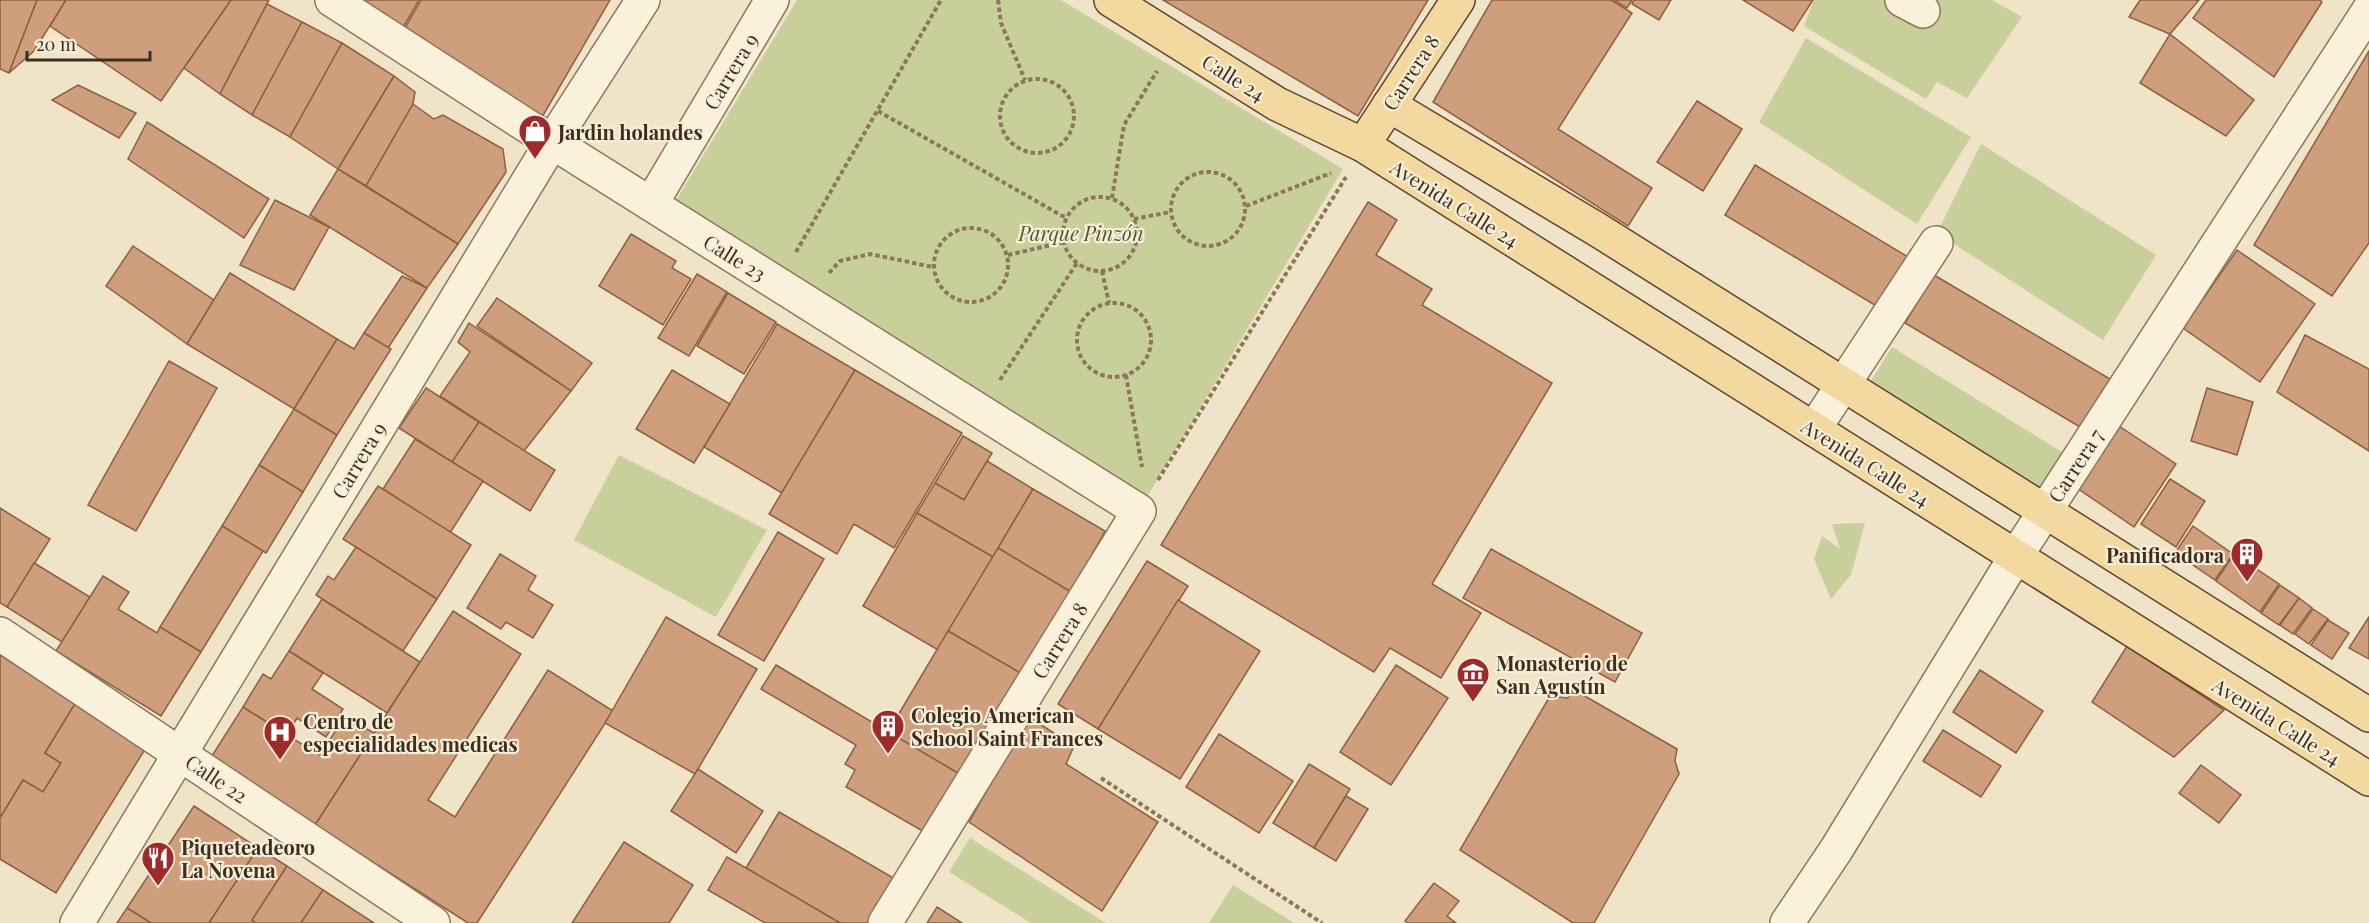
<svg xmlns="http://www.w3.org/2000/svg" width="2369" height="923" viewBox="0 0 2369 923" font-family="'Playfair Display',serif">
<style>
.green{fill:#c9cf9b}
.building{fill:#cf9f7d;stroke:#8d5f41;stroke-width:1.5}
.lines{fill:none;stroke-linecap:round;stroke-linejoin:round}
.minor-casing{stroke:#8d765c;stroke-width:36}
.major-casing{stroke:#5b4430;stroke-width:36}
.path{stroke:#8d765c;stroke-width:4;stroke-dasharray:4.5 3;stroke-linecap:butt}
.minor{stroke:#faf1dc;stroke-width:33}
.major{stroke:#f3d9a0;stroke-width:33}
.labels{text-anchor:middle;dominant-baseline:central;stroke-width:4.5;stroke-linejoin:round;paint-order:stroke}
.street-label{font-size:20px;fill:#3d2e20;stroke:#f7eed8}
.poi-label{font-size:20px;font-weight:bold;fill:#3d2e20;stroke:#f7eed8;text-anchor:start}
.park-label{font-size:20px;font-style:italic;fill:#4d5a26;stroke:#f7eed8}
</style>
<rect width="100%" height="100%" fill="#f0e4c8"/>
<!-- green -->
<g class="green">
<path d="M 797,0 L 1061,0 L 1343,169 L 1147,497 L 675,202 Z"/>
<path d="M 1814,0 L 1992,0 L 2022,17 L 1967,98 L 1937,82 L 1926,99 L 1804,26 Z"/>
<path d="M 1806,38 L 1971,137 L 1917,224 L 1759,122 Z"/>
<path d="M 1981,144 L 2156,255 L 2103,340 L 1937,233 Z"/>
<path d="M 1892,347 L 2062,452 L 2035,494 L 1866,389 Z"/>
<path d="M 619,455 L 767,530 L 716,617 L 574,540 Z"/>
<path d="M 1865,523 L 1851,575 L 1831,599 L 1814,559 L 1822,536 L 1840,549 L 1832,524 Z"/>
<path d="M 970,838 L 1106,923 L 1031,923 L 949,872 Z"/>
<path d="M 1233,885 L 1294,923 L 1209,923 Z"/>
</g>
<!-- building -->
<g class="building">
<path d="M 0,0 L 37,0 L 9,73 L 0,69 Z"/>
<path d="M 37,0 L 66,0 L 34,51 L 9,73 Z"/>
<path d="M 66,0 L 231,0 L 161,101 L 50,26 Z"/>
<path d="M 231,0 L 269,0 L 220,94 L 184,68 Z"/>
<path d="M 353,0 L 419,0 L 398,36 Z"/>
<path d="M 421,0 L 610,0 L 541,119 L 403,31 Z"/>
<path d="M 1163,0 L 1428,0 L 1358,116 Z"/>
<path d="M 1492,0 L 1611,0 L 1632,13 L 1558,129 L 1652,188 L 1628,226 L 1433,102 Z"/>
<path d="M 1614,0 L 1632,0 L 1627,8 Z"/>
<path d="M 1634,0 L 1671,0 L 1659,20 L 1632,4 Z"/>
<path d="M 1743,0 L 1813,0 L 1793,31 Z"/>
<path d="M 2140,0 L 2199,0 L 2170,34 L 2129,17 Z"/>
<path d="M 2206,0 L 2320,0 L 2322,2 L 2274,77 L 2193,18 Z"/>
<path d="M 267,4 L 302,22 L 252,115 L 220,94 Z"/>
<path d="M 302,22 L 342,43 L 290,137 L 252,115 Z"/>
<path d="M 2170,34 L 2254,100 L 2226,136 L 2140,83 Z"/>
<path d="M 342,43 L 394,76 L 338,169 L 290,137 Z"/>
<path d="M 2369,51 L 2369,243 L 2332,296 L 2254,245 Z"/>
<path d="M 394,76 L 415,92 L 413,104 L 366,186 L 338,169 Z"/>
<path d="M 78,85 L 136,113 L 119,138 L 52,100 Z"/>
<path d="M 1697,101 L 1742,129 L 1703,191 L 1657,162 Z"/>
<path d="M 413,104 L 434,119 L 443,115 L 503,149 L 506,172 L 458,244 L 366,186 Z"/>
<path d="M 147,122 L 269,199 L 244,238 L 128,159 Z"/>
<path d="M 1755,165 L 1908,257 L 1878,307 L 1725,215 Z"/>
<path d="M 338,169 L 458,244 L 427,288 L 310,215 Z"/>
<path d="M 275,200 L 329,227 L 294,290 L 240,265 Z"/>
<path d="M 1368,202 L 1397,220 L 1376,255 L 1432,289 L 1422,305 L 1552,383 L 1432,584 L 1481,613 L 1441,678 L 1390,648 L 1374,672 L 1161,545 Z"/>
<path d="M 631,234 L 676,261 L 672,268 L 691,279 L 663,325 L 599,286 Z"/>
<path d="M 133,246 L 214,300 L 187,344 L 106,286 Z"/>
<path d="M 2237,250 L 2315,304 L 2260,382 L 2183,328 Z"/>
<path d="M 230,273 L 337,339 L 294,409 L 187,344 Z"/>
<path d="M 697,274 L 727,292 L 689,356 L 658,338 Z"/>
<path d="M 1934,275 L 2110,379 L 2080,427 L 1905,323 Z"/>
<path d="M 402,276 L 427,288 L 388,348 L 364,333 Z"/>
<path d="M 728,293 L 776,322 L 744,374 L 697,346 Z"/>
<path d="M 497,298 L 592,363 L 571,391 L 477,326 Z"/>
<path d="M 469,323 L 571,391 L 524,451 L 440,396 L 470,352 L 458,342 Z"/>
<path d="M 777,324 L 855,370 L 782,493 L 704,447 Z"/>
<path d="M 364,333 L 391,349 L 337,435 L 294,409 L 337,339 L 354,349 Z"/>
<path d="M 2305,335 L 2369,369 L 2369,451 L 2277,392 Z"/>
<path d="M 169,361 L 217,388 L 136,531 L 88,505 Z"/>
<path d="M 672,370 L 730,404 L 694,463 L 636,429 Z"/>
<path d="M 855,370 L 962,433 L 894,548 L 854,524 L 837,554 L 769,514 Z"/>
<path d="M 426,388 L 479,422 L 452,462 L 399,428 Z"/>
<path d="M 2207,388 L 2253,402 L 2237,455 L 2191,441 Z"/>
<path d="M 294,409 L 337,435 L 303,492 L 259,465 Z"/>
<path d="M 479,422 L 555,470 L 530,511 L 452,462 Z"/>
<path d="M 2119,426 L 2176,464 L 2134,527 L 2077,488 Z"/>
<path d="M 963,436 L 992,453 L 964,500 L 935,483 Z"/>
<path d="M 415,439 L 483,481 L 450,533 L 383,489 Z"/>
<path d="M 987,461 L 1033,489 L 993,557 L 917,513 L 935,483 L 964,500 Z"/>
<path d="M 259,465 L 303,492 L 266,553 L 222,526 Z"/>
<path d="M 2170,479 L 2205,501 L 2176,547 L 2141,524 Z"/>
<path d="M 378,486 L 471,545 L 437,599 L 343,539 Z"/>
<path d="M 1033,489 L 1105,531 L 1071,592 L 998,548 Z"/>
<path d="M 0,508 L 50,539 L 7,607 L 0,603 Z"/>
<path d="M 917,513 L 993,557 L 938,650 L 863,606 Z"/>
<path d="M 222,526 L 263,551 L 201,652 L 160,627 Z"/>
<path d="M 2193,526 L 2233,554 L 2215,580 L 2175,553 Z"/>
<path d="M 778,532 L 824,559 L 764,661 L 718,635 Z"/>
<path d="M 356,547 L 437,599 L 403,651 L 316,595 L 328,576 L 334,580 Z"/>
<path d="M 998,548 L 1071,592 L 1022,674 L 948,631 Z"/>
<path d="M 1491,549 L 1642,633 L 1615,682 L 1463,598 Z"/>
<path d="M 500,554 L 536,576 L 528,590 L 553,605 L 533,638 L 506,622 L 501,629 L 467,608 Z"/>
<path d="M 2234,554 L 2279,584 L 2260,612 L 2216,581 Z"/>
<path d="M 1147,561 L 1188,586 L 1098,729 L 1058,704 Z"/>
<path d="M 34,563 L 90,597 L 62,642 L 7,607 Z"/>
<path d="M 103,576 L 129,592 L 118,609 L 157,633 L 160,627 L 201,652 L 161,716 L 56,651 Z"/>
<path d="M 2280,585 L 2299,598 L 2279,625 L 2261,613 Z"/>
<path d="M 2299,598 L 2312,608 L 2293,634 L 2280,625 Z"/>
<path d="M 322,599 L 420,662 L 387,713 L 289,651 Z"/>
<path d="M 1178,600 L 1260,651 L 1180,779 L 1098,729 Z"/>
<path d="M 2313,609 L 2328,619 L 2309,644 L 2295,634 Z"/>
<path d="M 453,611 L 521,654 L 428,800 L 455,817 L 548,670 L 613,711 L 477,923 L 468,923 L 315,825 Z"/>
<path d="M 666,617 L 757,669 L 695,774 L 605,723 Z"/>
<path d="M 2369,617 L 2369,659 L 2349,648 Z"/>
<path d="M 2328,620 L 2349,633 L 2332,659 L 2311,645 Z"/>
<path d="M 948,631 L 1022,674 L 961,775 L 888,732 Z"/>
<path d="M 2127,646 L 2224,710 L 2174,757 L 2092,702 Z"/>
<path d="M 289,651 L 323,673 L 312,689 L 343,709 L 326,737 L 297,718 L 287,735 L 243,707 L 263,674 L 271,679 Z"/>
<path d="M 0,655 L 76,702 L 45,753 L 61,763 L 43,792 L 23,780 L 0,818 Z"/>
<path d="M 776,665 L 961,775 L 926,833 L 846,787 L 855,770 L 845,764 L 856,745 L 761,689 Z"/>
<path d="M 1396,665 L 1448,698 L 1391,785 L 1340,752 Z"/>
<path d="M 1980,670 L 2043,711 L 2016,753 L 1953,712 Z"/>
<path d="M 1576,691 L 1677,749 L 1675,761 L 1679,774 L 1594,923 L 1573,923 L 1460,850 L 1550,696 L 1567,698 Z"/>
<path d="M 76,702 L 147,746 L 56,893 L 0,859 L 0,818 L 23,780 L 43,792 L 61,763 L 45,753 Z"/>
<path d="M 243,707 L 276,728 L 271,737 L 281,743 L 287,735 L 320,755 L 345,716 L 374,733 L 315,825 L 210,759 Z"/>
<path d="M 1029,717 L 1074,746 L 1066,764 L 1158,822 L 1102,911 L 969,822 Z"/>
<path d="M 1943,730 L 2001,766 L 1981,797 L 1923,761 Z"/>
<path d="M 1219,734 L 1293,781 L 1259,833 L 1186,787 Z"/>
<path d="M 1309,764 L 1350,789 L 1314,848 L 1273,823 Z"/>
<path d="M 2201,765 L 2241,795 L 2219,823 L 2179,793 Z"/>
<path d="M 698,769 L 763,811 L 736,853 L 671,811 Z"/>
<path d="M 1346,796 L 1368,809 L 1336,861 L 1314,848 Z"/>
<path d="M 194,806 L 258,848 L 209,923 L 151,923 L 127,908 Z"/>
<path d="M 779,812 L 897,880 L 871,923 L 840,923 L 746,868 Z"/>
<path d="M 624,842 L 693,885 L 669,923 L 572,923 Z"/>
<path d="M 258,848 L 287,866 L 252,920 L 256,923 L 209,923 Z"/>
<path d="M 727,857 L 746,868 L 840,923 L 765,923 L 708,890 Z"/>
<path d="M 287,866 L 323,890 L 301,923 L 256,923 L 252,920 Z"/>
<path d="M 1434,883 L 1459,901 L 1447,916 L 1456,923 L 1408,923 L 1405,921 Z"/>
<path d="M 323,890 L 374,923 L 301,923 Z"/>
<path d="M 937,907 L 962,923 L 927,923 Z"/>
<path d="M 127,908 L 151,923 L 117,923 Z"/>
</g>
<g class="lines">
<!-- minor casing -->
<g class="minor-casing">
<g id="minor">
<path d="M 332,0 L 552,142 L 1139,511 L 885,923"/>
<path d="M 1902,0 L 1923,11"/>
<path d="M 651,204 L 772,0"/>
<path d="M 1814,429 L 1936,243"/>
<path d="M 0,634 L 433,923"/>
<path d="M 77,923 L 552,142 L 643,0"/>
<path d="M 1787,923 L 1836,850 L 2016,556 L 2369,10"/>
</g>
</g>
<!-- major casing -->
<g class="major-casing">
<g id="major">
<path d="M 1111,0 L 1277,104 L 1363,145 L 2369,779"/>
<path d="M 1389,105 L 1598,230 L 2369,715"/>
<path d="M 1363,145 L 1458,0"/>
</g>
</g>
<!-- path -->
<g class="path">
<path d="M 998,0 L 1001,23 L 1025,80"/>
<circle cx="1037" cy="116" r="37"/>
<path d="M 878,111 L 1066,218"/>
<circle cx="1208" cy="209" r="37"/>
<circle cx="1100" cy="234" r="37"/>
<path d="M 1112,198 L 1124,125 L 1157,71"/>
<path d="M 1246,206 L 1331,173"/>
<path d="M 1134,219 L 1170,212"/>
<circle cx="971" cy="265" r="37"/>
<path d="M 796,252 L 941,0"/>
<path d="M 1008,255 L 1064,242"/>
<path d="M 1102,271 L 1109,303"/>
<path d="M 829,273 L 840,261 L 870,254 L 933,267"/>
<circle cx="1114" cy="340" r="37"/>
<path d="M 1126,375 L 1142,467"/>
<path d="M 1000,380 L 1077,263"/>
<path d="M 1158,480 L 1346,177"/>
<path d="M 1101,778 L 1322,923"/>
</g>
<!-- minor -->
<use href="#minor" class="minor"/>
<!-- major -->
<use href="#major" class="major"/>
</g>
<!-- icons -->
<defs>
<g id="shop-pin" transform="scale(1.725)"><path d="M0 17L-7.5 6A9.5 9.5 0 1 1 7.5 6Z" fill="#9e2a2b" stroke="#f7eed8"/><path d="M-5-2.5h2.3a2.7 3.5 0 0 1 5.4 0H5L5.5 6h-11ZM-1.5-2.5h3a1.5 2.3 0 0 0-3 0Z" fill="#fff"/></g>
<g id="building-pin" transform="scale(1.725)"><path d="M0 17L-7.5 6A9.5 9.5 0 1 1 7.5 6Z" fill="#9e2a2b" stroke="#f7eed8"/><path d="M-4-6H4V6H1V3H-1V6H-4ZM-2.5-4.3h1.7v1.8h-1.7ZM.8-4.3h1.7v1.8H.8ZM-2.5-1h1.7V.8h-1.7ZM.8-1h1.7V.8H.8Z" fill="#fff"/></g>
<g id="museum-pin" transform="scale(1.725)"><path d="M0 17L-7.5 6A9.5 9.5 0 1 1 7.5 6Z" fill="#9e2a2b" stroke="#f7eed8"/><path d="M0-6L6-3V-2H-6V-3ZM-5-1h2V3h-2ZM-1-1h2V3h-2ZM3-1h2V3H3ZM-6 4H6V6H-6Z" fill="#fff"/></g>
<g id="hospital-pin" transform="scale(1.725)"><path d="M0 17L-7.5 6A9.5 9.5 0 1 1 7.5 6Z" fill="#9e2a2b" stroke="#f7eed8"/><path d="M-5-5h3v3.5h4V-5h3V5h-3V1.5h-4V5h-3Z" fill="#fff"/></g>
<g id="restaurant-pin" transform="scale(1.725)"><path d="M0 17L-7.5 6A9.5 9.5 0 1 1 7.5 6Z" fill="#9e2a2b" stroke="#f7eed8"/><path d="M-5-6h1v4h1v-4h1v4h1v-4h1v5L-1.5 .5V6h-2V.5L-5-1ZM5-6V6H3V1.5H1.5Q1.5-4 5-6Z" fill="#fff"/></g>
</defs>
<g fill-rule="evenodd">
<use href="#shop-pin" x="535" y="131"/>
<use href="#building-pin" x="2247" y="554"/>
<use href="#museum-pin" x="1473" y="674"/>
<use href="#building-pin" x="888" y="726"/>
<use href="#hospital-pin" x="280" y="732"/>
<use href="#restaurant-pin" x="158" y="858"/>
</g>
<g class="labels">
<!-- street labels -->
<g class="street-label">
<text transform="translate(730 71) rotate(-59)">Carrera 9</text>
<text transform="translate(1410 72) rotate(-57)">Carrera 8</text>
<text transform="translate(1234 77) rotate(32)">Calle 24</text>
<text transform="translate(1455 203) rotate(32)">Avenida Calle 24</text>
<text transform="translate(735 257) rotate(32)">Calle 23</text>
<text transform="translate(358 460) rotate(-59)">Carrera 9</text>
<text transform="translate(1866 462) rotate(32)">Avenida Calle 24</text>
<text transform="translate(2075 465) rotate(-57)">Carrera 7</text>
<text transform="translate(1059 640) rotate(-58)">Carrera 8</text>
<text transform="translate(2277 721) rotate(32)">Avenida Calle 24</text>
<text transform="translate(217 778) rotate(34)">Calle 22</text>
</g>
<!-- poi labels -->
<g class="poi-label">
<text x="558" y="131">Jardin holandes</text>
<text x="2224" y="554" text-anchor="end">Panificadora</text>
<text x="1496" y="662">Monasterio de<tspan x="1496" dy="23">San Agustín</tspan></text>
<text x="911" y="714">Colegio American<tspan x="911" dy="23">School Saint Frances</tspan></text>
<text x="303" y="720">Centro de<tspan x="303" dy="23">especialidades medicas</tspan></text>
<text x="181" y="846">Piqueteadeoro<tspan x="181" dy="23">La Novena</tspan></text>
</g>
<!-- park labels -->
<g class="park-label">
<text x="1081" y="232">Parque Pinzón</text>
</g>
</g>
<!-- scale -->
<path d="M27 51v9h123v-9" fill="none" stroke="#3d2e20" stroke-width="3"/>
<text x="36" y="51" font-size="18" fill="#3d2e20" stroke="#f7eed8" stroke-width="4.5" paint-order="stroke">20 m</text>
</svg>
